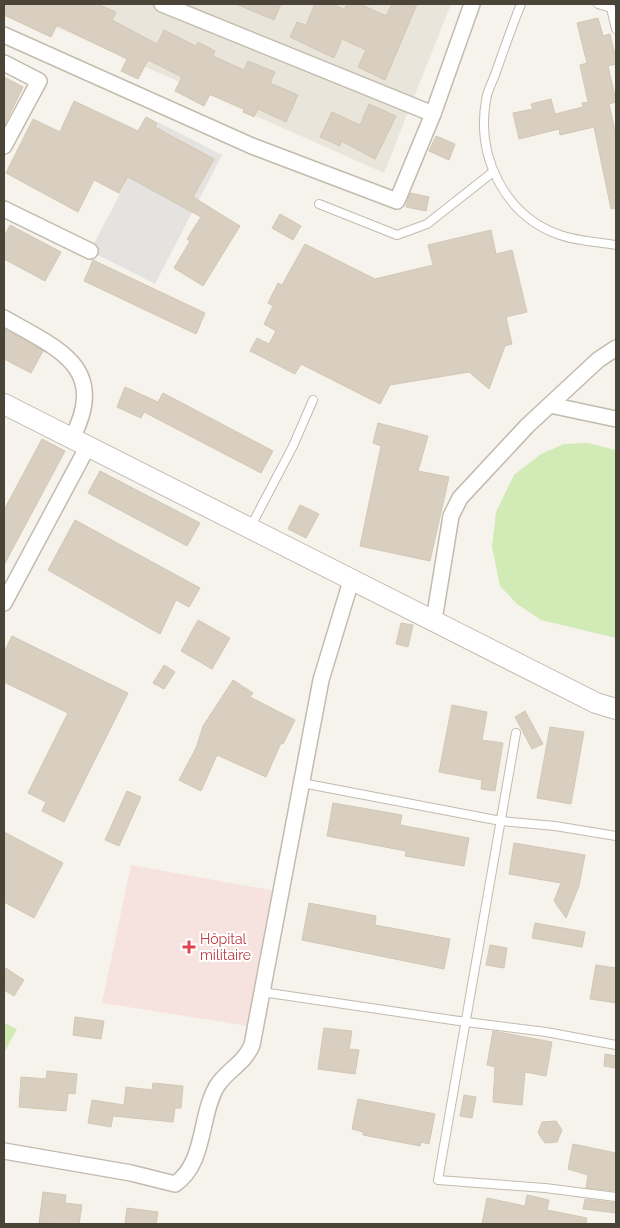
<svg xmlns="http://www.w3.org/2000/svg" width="620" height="1228" viewBox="0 0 620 1228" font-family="Raleway,sans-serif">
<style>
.residential{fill:#eae5da}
.medical{fill:#f6e3e0}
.green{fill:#d2eab5}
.parking{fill:#e5e3e0}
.building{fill:#d8cfc1;stroke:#d3c7b4}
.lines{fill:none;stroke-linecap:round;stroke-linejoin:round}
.service-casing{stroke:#c2bbae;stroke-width:10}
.minor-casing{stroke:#c2bbae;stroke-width:18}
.tertiary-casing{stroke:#c2bbae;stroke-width:22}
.service{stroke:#fff;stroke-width:8}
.minor{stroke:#fff;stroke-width:15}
.tertiary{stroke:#fff;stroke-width:20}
.health-dot{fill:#e0444e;stroke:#fff;stroke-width:2}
.labels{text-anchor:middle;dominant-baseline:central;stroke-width:4;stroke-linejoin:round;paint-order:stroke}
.health-label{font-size:14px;fill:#be3a42;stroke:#fff;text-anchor:start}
</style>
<rect width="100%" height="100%" fill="#f6f3ec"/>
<!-- residential -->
<path class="residential" d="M 4,4 L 451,4 L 384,173 Z"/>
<!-- medical -->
<path class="medical" d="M 131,865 L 276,891 L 249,1026 L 102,1003 Z"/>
<!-- green -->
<g class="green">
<path d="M 588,443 L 616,450 L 616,638 L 541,620 L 517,604 L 500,586 L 492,547 L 496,512 L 514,475 L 541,454 L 564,444 Z"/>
<path d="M 4,1023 L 17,1029 L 4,1053 Z"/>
</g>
<!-- parking -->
<path class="parking" d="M 158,122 L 222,155 L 155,284 L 90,251 Z"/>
<!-- building -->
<g class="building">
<path d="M 4,4 L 97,4 L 116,12 L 112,20 L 157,44 L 164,30 L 196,46 L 198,42 L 215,51 L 213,56 L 244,70 L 248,61 L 275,72 L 270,83 L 298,95 L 286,122 L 258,109 L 254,117 L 243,112 L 244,109 L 210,94 L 204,106 L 175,91 L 182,77 L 148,60 L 138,79 L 121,71 L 127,59 L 57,25 L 51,37 L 4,15 Z"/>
<path d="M 236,4 L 281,4 L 274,20 Z"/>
<path d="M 315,4 L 332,4 L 344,9 L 347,4 L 360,4 L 386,16 L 392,4 L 417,4 L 385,80 L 358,67 L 366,50 L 342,39 L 334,58 L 290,37 L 297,22 L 306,25 Z"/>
<path d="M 598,18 L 603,36 L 610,34 L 616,59 L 616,64 L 608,66 L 616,100 L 616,102 L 609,104 L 616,135 L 616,208 L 611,209 L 594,127 L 560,135 L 559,129 L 519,139 L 513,113 L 533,109 L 531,104 L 551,99 L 555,114 L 583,107 L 582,103 L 588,102 L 580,65 L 587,63 L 577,23 Z"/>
<path d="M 4,77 L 23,87 L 4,126 Z"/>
<path d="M 74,101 L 138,131 L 146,117 L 157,123 L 155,127 L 214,159 L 193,197 L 240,226 L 203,286 L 174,268 L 190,241 L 187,239 L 201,217 L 128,177 L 119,193 L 94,180 L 78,212 L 6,173 L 33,119 L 60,132 Z"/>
<path d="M 369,104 L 396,116 L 375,159 L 341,141 L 340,146 L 320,137 L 332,112 L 360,125 Z"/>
<path d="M 436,136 L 455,144 L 449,160 L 429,151 Z"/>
<path d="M 410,193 L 429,197 L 426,211 L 406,207 Z"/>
<path d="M 280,214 L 301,226 L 293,240 L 272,228 Z"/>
<path d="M 10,225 L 61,252 L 45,281 L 4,259 L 4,237 Z"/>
<path d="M 491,230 L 496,254 L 512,250 L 527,312 L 506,317 L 512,344 L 505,346 L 489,389 L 469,372 L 390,385 L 380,404 L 301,364 L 295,374 L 250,351 L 257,338 L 269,344 L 276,331 L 264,324 L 273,306 L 268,303 L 278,283 L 282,285 L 305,244 L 375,279 L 433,265 L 428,245 Z"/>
<path d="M 93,260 L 205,313 L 196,334 L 84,281 Z"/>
<path d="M 4,329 L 43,351 L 31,373 L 4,359 Z"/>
<path d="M 125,387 L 158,402 L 163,393 L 273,451 L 261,473 L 144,412 L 141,418 L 117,407 Z"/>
<path d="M 378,423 L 428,436 L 418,471 L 449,477 L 430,561 L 360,546 L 381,446 L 373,443 Z"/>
<path d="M 42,439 L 65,451 L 4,565 L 4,510 Z"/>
<path d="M 100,471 L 200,523 L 187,546 L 88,493 Z"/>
<path d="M 300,505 L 319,514 L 306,538 L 288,529 Z"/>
<path d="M 75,520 L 200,588 L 189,607 L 176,600 L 160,634 L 48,570 Z"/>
<path d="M 198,620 L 230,638 L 212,669 L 181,651 Z"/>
<path d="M 401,623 L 413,625 L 408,647 L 396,644 Z"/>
<path d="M 12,636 L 128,693 L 64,822 L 42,811 L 46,802 L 28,793 L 68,713 L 4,682 L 4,652 Z"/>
<path d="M 164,665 L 175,672 L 164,689 L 153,683 Z"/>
<path d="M 233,680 L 253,693 L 250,697 L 295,720 L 283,744 L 281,743 L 266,777 L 217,755 L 201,791 L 179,780 L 196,748 L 203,726 Z"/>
<path d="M 452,705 L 487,712 L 482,740 L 503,743 L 495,791 L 481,789 L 482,780 L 439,772 Z"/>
<path d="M 525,711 L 543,744 L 532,749 L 515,717 Z"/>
<path d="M 550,727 L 584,732 L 571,804 L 537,798 Z"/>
<path d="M 127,791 L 141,797 L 119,846 L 105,840 Z"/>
<path d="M 333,803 L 402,815 L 400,825 L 469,838 L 464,866 L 405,856 L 406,851 L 327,836 Z"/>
<path d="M 4,832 L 63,863 L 34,918 L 4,902 Z"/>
<path d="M 514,843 L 585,855 L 579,886 L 566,918 L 554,901 L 561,883 L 509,874 Z"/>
<path d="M 309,903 L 376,916 L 375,925 L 450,939 L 444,969 L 302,940 Z"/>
<path d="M 535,923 L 585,932 L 582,947 L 532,938 Z"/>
<path d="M 490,945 L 507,948 L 504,968 L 486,965 Z"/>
<path d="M 596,965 L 616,968 L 616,1003 L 590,999 Z"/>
<path d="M 4,967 L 24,980 L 14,996 L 4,990 Z"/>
<path d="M 75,1017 L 104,1021 L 101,1039 L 73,1035 Z"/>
<path d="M 324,1028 L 352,1031 L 349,1049 L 359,1050 L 355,1074 L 318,1069 Z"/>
<path d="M 493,1031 L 552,1042 L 546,1076 L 525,1072 L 522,1105 L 493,1102 L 495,1067 L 487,1065 Z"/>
<path d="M 605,1054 L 616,1056 L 616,1068 L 604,1066 Z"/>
<path d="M 47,1071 L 77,1074 L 75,1094 L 68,1093 L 66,1111 L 19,1107 L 21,1077 L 46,1079 Z"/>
<path d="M 153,1083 L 183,1086 L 181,1108 L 175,1108 L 173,1122 L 113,1116 L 111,1127 L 88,1123 L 92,1100 L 124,1105 L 126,1087 L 152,1090 Z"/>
<path d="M 464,1095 L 476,1097 L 472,1118 L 460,1116 Z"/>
<path d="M 358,1099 L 435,1114 L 429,1144 L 421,1142 L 420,1146 L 363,1135 L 363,1132 L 352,1129 Z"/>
<path d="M 556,1121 L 562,1130 L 557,1142 L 545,1143 L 538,1133 L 542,1122 Z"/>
<path d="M 573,1144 L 616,1153 L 616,1191 L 586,1188 L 588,1175 L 568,1169 Z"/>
<path d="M 43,1192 L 66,1195 L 65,1203 L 82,1205 L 79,1224 L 39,1223 Z"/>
<path d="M 527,1195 L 549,1200 L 547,1210 L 587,1218 L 586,1224 L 482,1224 L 487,1198 L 525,1206 Z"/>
<path d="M 585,1199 L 616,1203 L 616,1213 L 583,1209 Z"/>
<path d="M 127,1208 L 158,1212 L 156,1224 L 125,1224 Z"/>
</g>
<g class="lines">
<!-- service casing -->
<g class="service-casing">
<g id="service">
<path d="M 521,4 C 512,26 504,49 496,72 C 493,81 487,91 486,100 C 476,157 505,216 560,235 C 577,241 598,242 616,245"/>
<path d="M 598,4 L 611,8 L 616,29"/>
<path d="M 319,204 L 397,235 L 427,224 L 493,172"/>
<path d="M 250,528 L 293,446 L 313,400"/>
<path d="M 516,733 L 438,1180 L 545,1188 L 616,1197"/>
<path d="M 302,783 L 501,821 L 555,826 L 616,836"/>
<path d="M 262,992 L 466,1022 L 546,1032 L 616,1045"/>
</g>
</g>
<!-- minor casing -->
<g class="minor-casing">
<g id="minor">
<path d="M 162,4 L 433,114 L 472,4"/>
<path d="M 4,35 L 252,146 L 397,201 L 433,114"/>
<path d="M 4,63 L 39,81 L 4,146"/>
<path d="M 4,209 L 90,251"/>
<path d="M 4,318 C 58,349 109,367 72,438"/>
<path d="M 550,405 L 616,419"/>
<path d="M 4,603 L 88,446"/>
<path d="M 434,620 L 451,516 L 460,498 L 527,426 L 598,360 L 616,348"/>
<path d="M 4,1151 L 131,1173 L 175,1184 C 206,1163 199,1116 217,1086 C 227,1070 244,1064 252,1045 L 321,680 L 351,581"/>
</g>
</g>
<!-- tertiary casing -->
<g class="tertiary-casing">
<path id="tertiary" d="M 4,404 L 596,703 L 616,709"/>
</g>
<!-- service -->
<use href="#service" class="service"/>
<!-- minor -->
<use href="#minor" class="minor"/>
<!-- tertiary -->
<use href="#tertiary" class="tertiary"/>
</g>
<!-- markers -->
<path class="health-dot" d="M186.5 939.5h5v5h5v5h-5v5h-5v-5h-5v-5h5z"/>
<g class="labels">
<!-- health labels -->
<g class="health-label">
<text x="200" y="939">Hôpital<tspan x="200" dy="16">militaire</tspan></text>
</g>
</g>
<!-- border -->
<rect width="620" height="1228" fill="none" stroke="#4b4439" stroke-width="10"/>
</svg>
